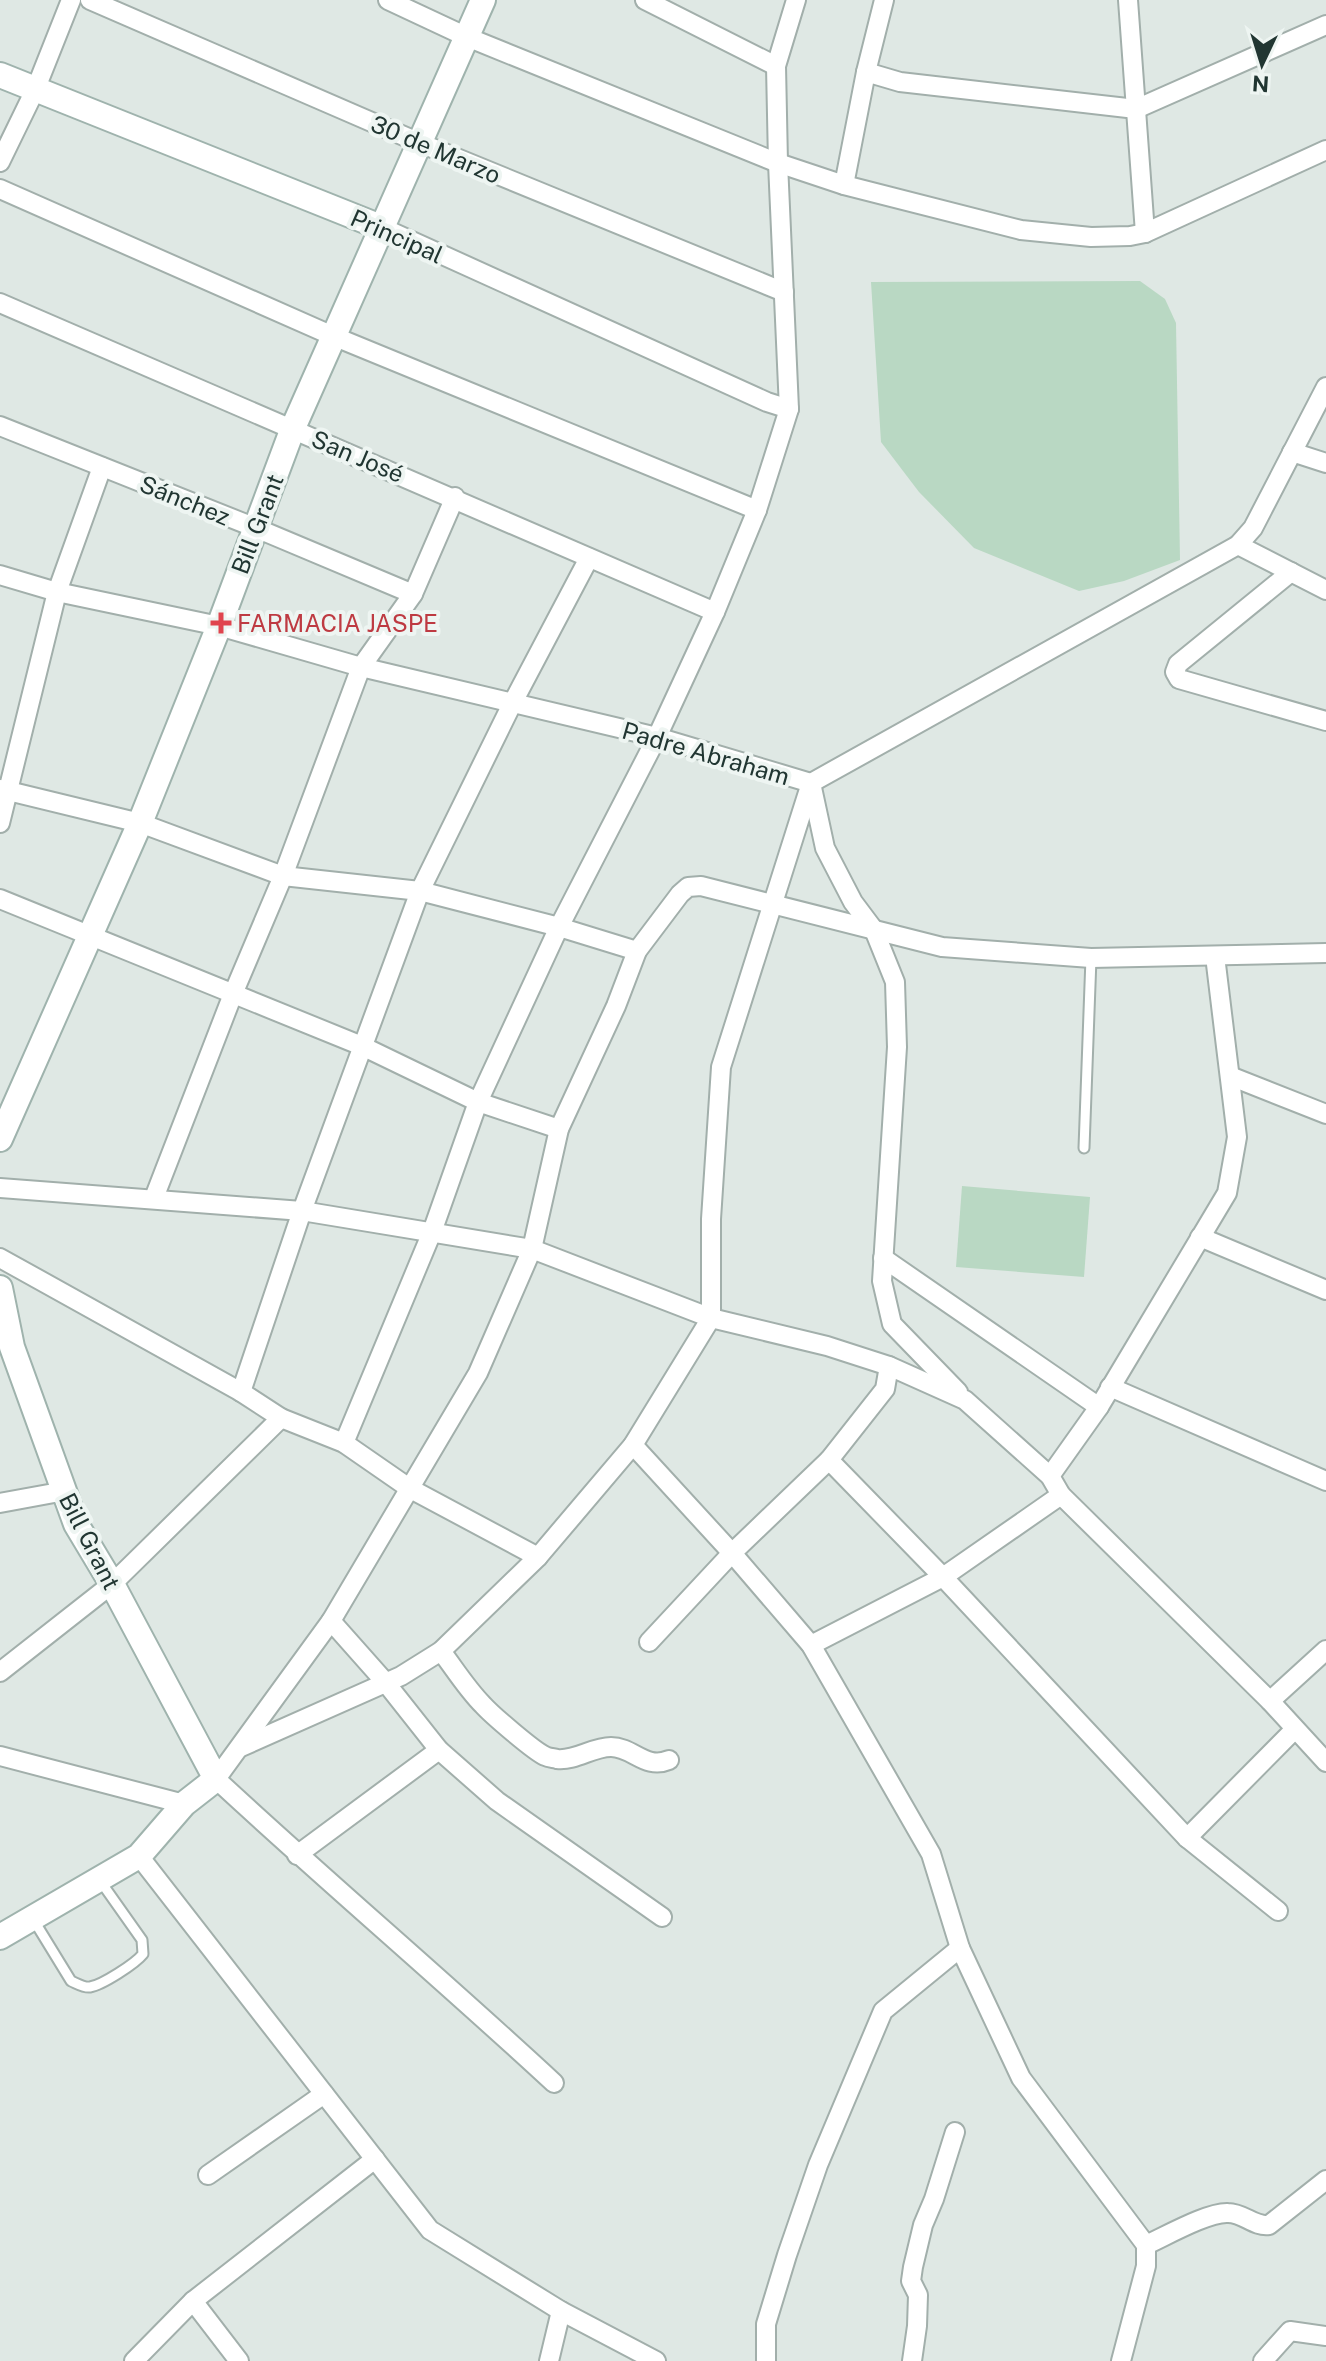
<svg xmlns="http://www.w3.org/2000/svg" width="1326" height="2361" viewBox="0 0 1326 2361" font-family="'Public Sans',sans-serif">
<style>
.green{fill:#b9d8c3}
.lines{fill:none;stroke-linecap:round;stroke-linejoin:round}
.lane-casing{stroke:#a2afab;stroke-width:13}
.street-casing{stroke:#a2afab;stroke-width:22}
.secondary-casing{stroke:#9fb3ad;stroke-width:28}
.lane{stroke:#fff;stroke-width:9}
.street{stroke:#fff;stroke-width:18}
.secondary{stroke:#fff;stroke-width:24}
.health-dot{fill:#e0444e;stroke:#eef5f2;stroke-width:3}
.labels{text-anchor:middle;dominant-baseline:central;stroke-width:8;stroke-linejoin:round;paint-order:stroke}
.street-label{font-size:24px;fill:#213632;stroke:#eef5f2}
.health-label{font-size:24px;fill:#be3a42;stroke:#eef5f2;text-anchor:start}
</style>
<rect width="100%" height="100%" fill="#dfe8e4"/>
<!-- green -->
<g class="green">
<path d="M 1140,281 L 1165,299 L 1176,323 L 1180,560 L 1124,581 L 1079,591 L 974,548 L 919,492 L 881,442 L 871,282 Z"/>
<path d="M 962,1186 L 1090,1197 L 1084,1277 L 956,1267 Z"/>
</g>
<g class="lines">
<!-- lane casing -->
<g class="lane-casing">
<g id="lane">
<path d="M 1084,1148 L 1091,958"/>
<path d="M 33,1919 L 71,1981 C 76,1983 84,1988 90,1987 C 102,1985 135,1964 143,1954 L 142,1940 L 101,1882"/>
</g>
</g>
<!-- street casing -->
<g class="street-casing">
<g id="street">
<path d="M 90,0 L 420,143 L 784,292"/>
<path d="M 388,0 L 467,37 L 778,163 L 844,185 L 1021,230 L 1091,237 L 1130,236 L 1145,233 L 1326,150"/>
<path d="M 645,0 L 776,66"/>
<path d="M 1128,0 L 1145,233"/>
<path d="M 866,72 L 900,82 L 1136,109 L 1326,25"/>
<path d="M 0,162 L 36,88 L 71,0"/>
<path d="M 844,185 L 866,72 L 884,0"/>
<path d="M 0,189 L 333,336 L 757,510"/>
<path d="M 383,228 L 767,402 L 789,409"/>
<path d="M 0,303 L 715,612"/>
<path d="M 0,426 L 256,528 L 413,594"/>
<path d="M 1292,452 L 1326,463"/>
<path d="M 1238,545 L 1326,590"/>
<path d="M 1291,572 L 1178,664 L 1175,672 L 1179,679 L 1326,721"/>
<path d="M 0,575 L 57,592 L 219,626 L 361,667 L 657,737 L 811,783 L 825,848 L 853,902 L 874,930 L 895,982 L 897,1047 L 882,1281 L 892,1324 L 958,1392"/>
<path d="M 0,789 L 140,823 L 283,876 L 420,891 L 559,927 L 637,951"/>
<path d="M 0,823 L 57,592 L 102,467"/>
<path d="M 0,899 L 362,1046 L 478,1102 L 559,1129"/>
<path d="M 1230,1076 L 1326,1114"/>
<path d="M 0,1188 L 302,1211 L 532,1249 L 711,1318 L 827,1346 L 889,1366 L 965,1400 L 1050,1476 L 1061,1495 L 1270,1701 L 1326,1762"/>
<path d="M 154,1198 L 233,994 L 283,876 L 361,667 L 413,594 L 455,497"/>
<path d="M 1200,1237 L 1326,1290"/>
<path d="M 0,1258 L 241,1392 L 281,1418 L 344,1443 L 409,1488 L 538,1557"/>
<path d="M 883,1258 L 1099,1407"/>
<path d="M 1110,1387 L 1326,1481"/>
<path d="M 241,1392 L 302,1211 L 420,891 L 512,704 L 589,558"/>
<path d="M 344,1443 L 432,1232 L 478,1102 L 559,927 L 657,737 L 715,612 L 757,510 L 789,409 L 778,163 L 776,66 L 796,0"/>
<path d="M 633,1445 L 732,1553 L 811,1645 L 931,1854 L 960,1948 L 1021,2078 L 1146,2245 L 1146,2266 L 1121,2361"/>
<path d="M 829,1460 L 943,1577 L 1187,1838 L 1278,1911"/>
<path d="M 1050,1476 L 1099,1407 L 1227,1193 L 1237,1137 L 1215,956"/>
<path d="M 0,1503 L 65,1491"/>
<path d="M 331,1621 L 386,1683 L 439,1750 L 497,1801 L 662,1917"/>
<path d="M 649,1642 L 732,1553 L 829,1460 L 885,1389 L 889,1366"/>
<path d="M 811,1645 L 943,1577 L 1061,1495"/>
<path d="M 441,1651 C 454,1668 467,1689 483,1705 C 492,1715 534,1751 545,1756 C 549,1758 553,1758 557,1759 C 576,1761 592,1747 611,1747 C 633,1747 645,1770 669,1760"/>
<path d="M 0,1672 L 112,1584 L 281,1418"/>
<path d="M 1270,1701 L 1326,1650"/>
<path d="M 241,1747 L 401,1676 L 441,1651 L 538,1557 L 633,1445 L 711,1318 L 711,1219 L 721,1067 L 811,783 L 1238,545 L 1253,528 L 1326,387"/>
<path d="M 0,1756 L 184,1804"/>
<path d="M 1187,1838 L 1294,1730"/>
<path d="M 297,1855 L 439,1750"/>
<path d="M 139,1856 L 430,2230 L 561,2311 L 656,2361"/>
<path d="M 554,2083 C 443,1980 327,1882 216,1779 L 331,1621 L 478,1373 L 532,1249 L 559,1129 L 616,1006 L 637,951 L 680,894 L 688,887 L 701,886 L 942,947 L 1091,958 L 1326,953"/>
<path d="M 208,2175 L 324,2094"/>
<path d="M 1146,2245 C 1166,2236 1208,2212 1228,2213 C 1244,2213 1254,2227 1269,2225 L 1326,2180"/>
<path d="M 193,2301 L 239,2361"/>
<path d="M 134,2361 L 193,2301 L 375,2159"/>
<path d="M 549,2361 L 561,2311"/>
<path d="M 766,2361 L 766,2324 L 787,2255 L 818,2165 L 883,2011 L 960,1948"/>
<path d="M 912,2361 L 917,2326 L 918,2295 L 911,2281 L 913,2267 L 923,2225 L 934,2199 L 955,2132"/>
<path d="M 1263,2361 L 1290,2331 L 1326,2336"/>
</g>
</g>
<!-- secondary casing -->
<g class="secondary-casing">
<g id="secondary">
<path d="M 0,75 L 383,228"/>
<path d="M 0,1139 L 140,823 L 219,626 L 293,428 L 483,0"/>
<path d="M 0,1288 L 12,1347 L 76,1524 L 112,1584 L 216,1779 L 184,1804 L 139,1856 L 0,1937"/>
</g>
</g>
<!-- lane -->
<use href="#lane" class="lane"/>
<!-- street -->
<use href="#street" class="street"/>
<!-- secondary -->
<use href="#secondary" class="secondary"/>
</g>
<!-- markers -->
<path class="health-dot" d="M217 611h8v8h8v8h-8v8h-8v-8h-8v-8h8z"/>
<g class="labels">
<!-- street labels -->
<g class="street-label">
<text transform="translate(436 149) rotate(23)">30 de Marzo</text>
<text transform="translate(397 236) rotate(24)">Principal</text>
<text transform="translate(358 456) rotate(23)">San José</text>
<text transform="translate(185 500) rotate(22)">Sánchez</text>
<text transform="translate(257 524) rotate(-69)">Bill Grant</text>
<text transform="translate(706 753) rotate(16)">Padre Abraham</text>
<text transform="translate(90 1541) rotate(63)">Bill Grant</text>
</g>
<!-- health labels -->
<g class="health-label">
<text x="237" y="623">FARMACIA JASPE</text>
</g>
</g>
<!-- north arrow -->
<g transform="translate(1262 64) rotate(184)" stroke="#eef5f2" stroke-width="6" paint-order="stroke">
<path d="M0-6L14 30L0 20L-14 30Z" fill="#213632"/>
<text y="-12" font-size="22" font-weight="bold" text-anchor="middle" fill="#213632">N</text>
</g>
</svg>
